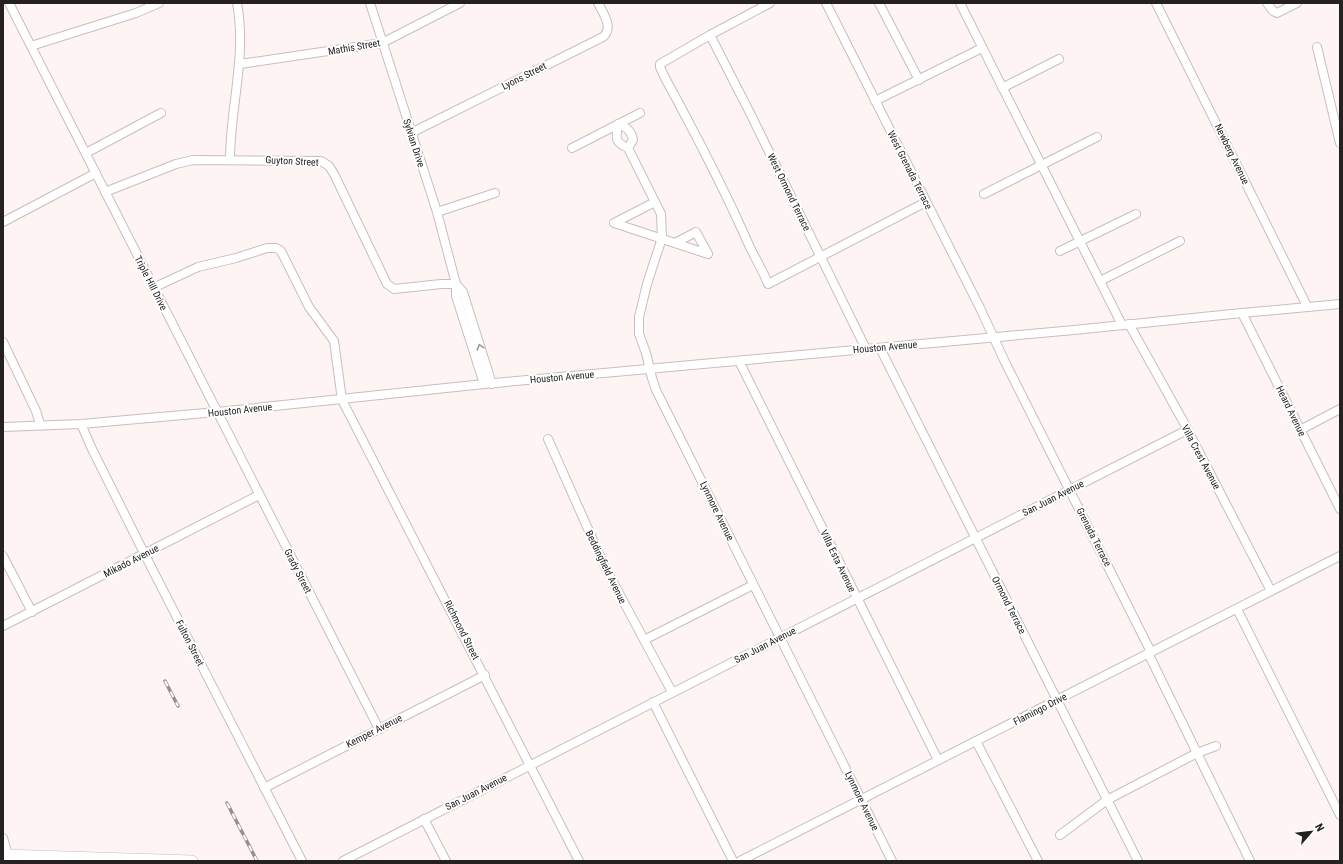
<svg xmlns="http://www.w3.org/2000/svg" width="1343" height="864" viewBox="0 0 1343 864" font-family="'Roboto Condensed',sans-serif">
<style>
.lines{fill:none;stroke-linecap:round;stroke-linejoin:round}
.minor-casing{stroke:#c9bebd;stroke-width:10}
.major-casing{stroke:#c9bebd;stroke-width:12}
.minor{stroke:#fff;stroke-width:8}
.major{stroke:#fff;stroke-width:11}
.rail-casing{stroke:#978f8f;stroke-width:3.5}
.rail{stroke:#fff;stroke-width:2;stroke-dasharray:6;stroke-linecap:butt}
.oneway{stroke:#9d9b9b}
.labels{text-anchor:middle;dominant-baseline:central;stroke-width:4;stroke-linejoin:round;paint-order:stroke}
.street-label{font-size:10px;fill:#252121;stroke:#fff}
</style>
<rect width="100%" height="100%" fill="#fef4f3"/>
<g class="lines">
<!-- minor casing -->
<g class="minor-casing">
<g id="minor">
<path d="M 9,3 L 379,729"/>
<path d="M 370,3 L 437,212 L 456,284 L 456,296 L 484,384"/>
<path d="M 770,3 L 710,35 L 660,64 L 660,67 L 664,76 C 694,131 723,186 748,243 C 754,257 763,270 768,284 L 926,202"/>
<path d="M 826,3 L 980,308 L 1005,362 L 1151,652"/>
<path d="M 879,3 L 919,80"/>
<path d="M 960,3 L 1122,325"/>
<path d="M 1156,3 L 1307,306"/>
<path d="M 1267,3 L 1273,11 L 1277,13 L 1297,3"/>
<path d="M 710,35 L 749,111 L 866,349"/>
<path d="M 31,46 L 136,13 L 159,3"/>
<path d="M 1317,47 L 1340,143"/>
<path d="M 240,64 L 382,43 L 460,3"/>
<path d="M 1002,88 L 1059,59"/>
<path d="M 875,101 L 982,48"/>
<path d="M 411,133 L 603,37 C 614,28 603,13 598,3"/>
<path d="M 572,148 L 640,113"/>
<path d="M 628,148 L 633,140 C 631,130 627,128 618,124 C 616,138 614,142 628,148 L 661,214 L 662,238 L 647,284 L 639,317 L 639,334 L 646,353 L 652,378 L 656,390 L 892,861"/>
<path d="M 86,153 L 161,113"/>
<path d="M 230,160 C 230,107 247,56 237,3"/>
<path d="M 105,192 L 176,164 L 193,160 L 321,161 L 329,166 L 334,174 L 387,284 L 394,289 L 441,284 L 456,284"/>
<path d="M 984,194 L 1097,137"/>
<path d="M 655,202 L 614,223 L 708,254 L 696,232 L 675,243"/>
<path d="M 437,212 L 495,193"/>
<path d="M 3,222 L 96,173"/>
<path d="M 1060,251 L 1136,214"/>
<path d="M 1100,281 L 1180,241"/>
<path d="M 456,284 L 463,292 L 492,384"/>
<path d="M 153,288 L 198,267 L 236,258 L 267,248 L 276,248 L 281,251 L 309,307 L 334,341 L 342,400 L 579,861"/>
<path d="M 1242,313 L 1340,509"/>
<path d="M 1129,324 L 1183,421 L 1271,591"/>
<path d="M 3,342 L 36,411 L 40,424"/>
<path d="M 880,348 L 1138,861"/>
<path d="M 739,361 L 938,760"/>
<path d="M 81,424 L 92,449 L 145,555 L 302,861"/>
<path d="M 3,427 L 81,424 L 217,412 L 484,384 L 1074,330 L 1242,313 L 1340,304"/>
<path d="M 1300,430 L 1340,409"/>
<path d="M 548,439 L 605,567 L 672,692"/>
<path d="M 3,556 L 32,612"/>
<path d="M 1237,609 L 1340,815"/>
<path d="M 3,626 L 259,495"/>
<path d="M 644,640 L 753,585"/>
<path d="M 1148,653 L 1250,861"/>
<path d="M 653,702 L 733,861"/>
<path d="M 976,741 L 1038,861"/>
<path d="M 264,788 L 485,675"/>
<path d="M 424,819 L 446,861"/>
<path d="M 1060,835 L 1107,800 L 1197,753 L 1216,746"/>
<path d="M 3,838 L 8,855"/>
<path d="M 343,861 L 1187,430"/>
<path d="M 740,861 L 1340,556"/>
</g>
</g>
<!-- major casing -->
<g class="major-casing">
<path id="major" d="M 3,855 L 192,861"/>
</g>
<!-- minor -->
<use href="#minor" class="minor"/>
<!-- major -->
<use href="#major" class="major"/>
<!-- rail casing -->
<g class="rail-casing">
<g id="rail">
<path d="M 165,681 L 178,706"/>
<path d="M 227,803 L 257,861"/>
</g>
</g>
<!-- rail -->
<use href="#rail" class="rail"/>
</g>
<!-- one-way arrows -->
<defs><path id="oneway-chevron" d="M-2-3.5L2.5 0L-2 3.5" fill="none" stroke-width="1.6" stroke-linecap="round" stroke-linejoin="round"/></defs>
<use class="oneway" href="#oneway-chevron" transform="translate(480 347) rotate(-107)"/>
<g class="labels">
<!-- street labels -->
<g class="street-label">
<text transform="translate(354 47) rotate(-10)">Mathis Street</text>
<text transform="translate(524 76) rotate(-27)">Lyons Street</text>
<text transform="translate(414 143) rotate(72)">Sylvian Drive</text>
<text transform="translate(1232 154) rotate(64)">Newberg Avenue</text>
<text transform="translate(292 161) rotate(3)">Guyton Street</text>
<text transform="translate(910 170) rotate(63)">West Grenada Terrace</text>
<text transform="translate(789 192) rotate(64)">West Ormond Terrace</text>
<text transform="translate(151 283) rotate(63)">Triple Hill Drive</text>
<text transform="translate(885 347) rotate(-5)">Houston Avenue</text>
<text transform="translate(562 377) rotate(-5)">Houston Avenue</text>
<text transform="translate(240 410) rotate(-6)">Houston Avenue</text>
<text transform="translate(1291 411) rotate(64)">Heard Avenue</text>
<text transform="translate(1201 457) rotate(62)">Villa Crest Avenue</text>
<text transform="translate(1053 498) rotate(-27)">San Juan Avenue</text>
<text transform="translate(717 511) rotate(64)">Lynmore Avenue</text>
<text transform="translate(1094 537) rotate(63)">Grenada Terrace</text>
<text transform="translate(131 561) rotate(-27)">Mikado Avenue</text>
<text transform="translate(838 561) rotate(64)">Villa Esta Avenue</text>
<text transform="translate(606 567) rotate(64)">Beddingfield Avenue</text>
<text transform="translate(298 571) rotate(63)">Grady Street</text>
<text transform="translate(1009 605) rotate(63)">Ormond Terrace</text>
<text transform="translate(462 630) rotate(63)">Richmond Street</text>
<text transform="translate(190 643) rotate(63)">Fulton Street</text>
<text transform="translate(765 645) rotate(-27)">San Juan Avenue</text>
<text transform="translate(1040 709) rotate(-27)">Flamingo Drive</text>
<text transform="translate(374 731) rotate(-27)">Kemper Avenue</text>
<text transform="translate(476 792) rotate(-27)">San Juan Avenue</text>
<text transform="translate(862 801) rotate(64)">Lynmore Avenue</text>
</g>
</g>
<!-- border -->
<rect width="1343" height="864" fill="none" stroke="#252121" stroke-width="8"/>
<!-- north arrow -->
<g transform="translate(1311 832) rotate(62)" stroke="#ffffff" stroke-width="3" paint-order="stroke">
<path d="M0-3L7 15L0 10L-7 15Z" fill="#252121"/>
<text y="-6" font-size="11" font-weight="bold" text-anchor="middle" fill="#252121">N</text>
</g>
</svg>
